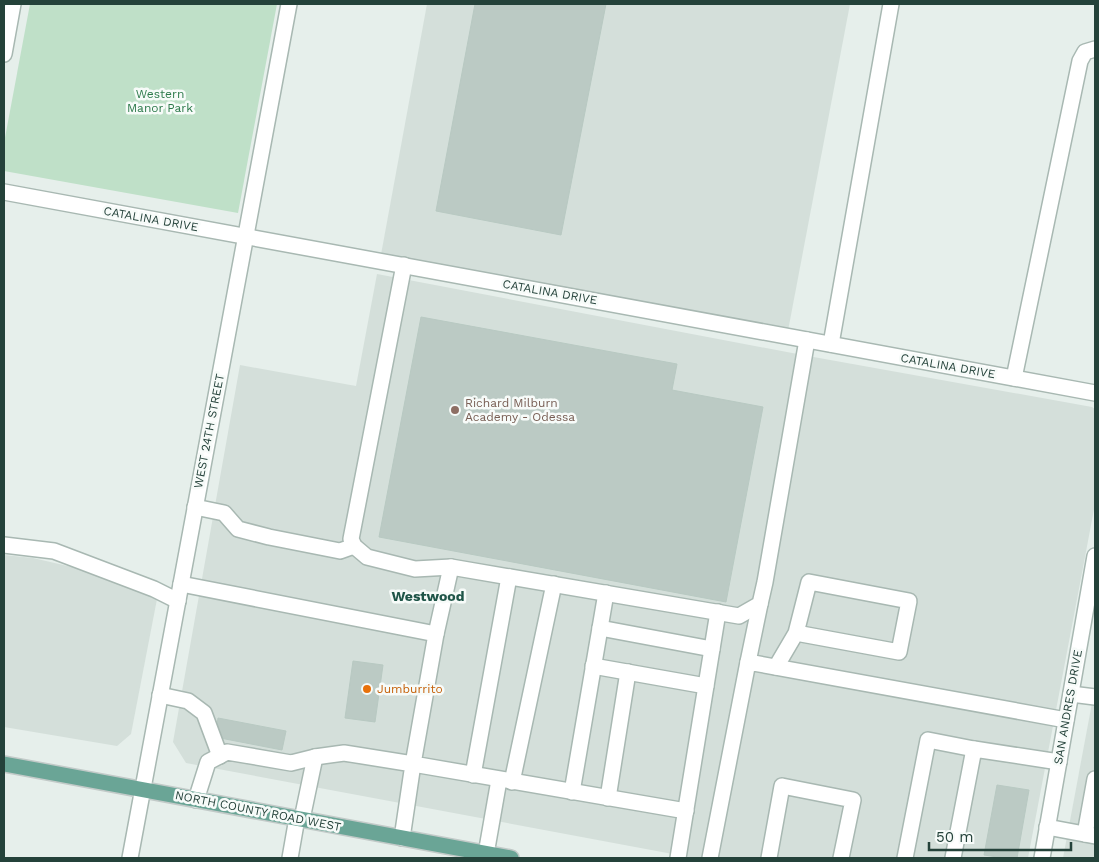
<svg xmlns="http://www.w3.org/2000/svg" width="1099" height="862" viewBox="0 0 1099 862" font-family="'Work Sans',sans-serif">
<style>
.built{fill:#d4dfda}
.green{fill:#bfe0c8}
.building{fill:#bbcac4;stroke:#b8c9c2}
.lines{fill:none;stroke-linecap:round;stroke-linejoin:round}
.minor-casing{stroke:#a8b8b2;stroke-width:18}
.major-casing{stroke:#c2cac8;stroke-width:18}
.minor{stroke:#fff;stroke-width:15}
.major{stroke:#6aa596;stroke-width:15}
.education-dot{fill:#8d6e63;stroke:#f7fbf9;stroke-width:2}
.food-dot{fill:#e8710a;stroke:#f7fbf9;stroke-width:2}
.labels{text-anchor:middle;dominant-baseline:central;stroke-width:5;stroke-linejoin:round;paint-order:stroke}
.park-label{font-size:12px;fill:#2d7a4b;stroke:#f7fbf9}
.street-label{font-size:12px;fill:#24423a;stroke:#f7fbf9}
.education-label{font-size:12px;fill:#785e54;stroke:#f7fbf9;text-anchor:start}
.food-label{font-size:12px;fill:#c56008;stroke:#f7fbf9;text-anchor:start}
.neighbourhood-label{font-size:14px;font-weight:bold;fill:#1f5548;stroke:#f7fbf9}
</style>
<rect width="100%" height="100%" fill="#e6efeb"/>
<!-- built -->
<g class="built">
<path d="M 427,4 L 850,4 L 787,336 L 380,260 Z"/>
<path d="M 377,274 L 808,356 L 1092,407 L 1095,409 L 1095,504 L 1028,858 L 694,858 L 186,763 L 173,742 L 240,365 L 356,386 Z"/>
<path d="M 4,555 L 33,558 L 85,570 L 136,588 L 157,599 L 131,734 L 117,746 L 4,727 Z"/>
<path d="M 1095,687 L 1095,858 L 1063,858 Z"/>
</g>
<!-- green -->
<path class="green" d="M 30,4 L 277,4 L 238,213 L 4,171 L 4,143 Z"/>
<!-- building -->
<g class="building">
<path d="M 475,4 L 606,4 L 561,235 L 436,211 Z"/>
<path d="M 421,317 L 677,364 L 672,390 L 763,407 L 726,602 L 379,537 Z"/>
<path d="M 353,661 L 383,665 L 375,722 L 345,718 Z"/>
<path d="M 218,718 L 286,731 L 282,750 L 215,737 Z"/>
<path d="M 997,785 L 1029,790 L 1017,858 L 1004,858 L 984,855 Z"/>
</g>
<g class="lines">
<!-- minor casing -->
<g class="minor-casing">
<g id="minor">
<path d="M 4,54 L 13,4"/>
<path d="M 4,192 L 1095,393"/>
<path d="M 404,265 L 351,539 L 354,546 L 367,557 L 415,569 L 451,567 L 739,616 L 760,604 L 765,582 L 807,340"/>
<path d="M 831,344 L 891,4"/>
<path d="M 1014,378 L 1080,61 L 1085,52 L 1095,49"/>
<path d="M 195,507 L 224,513 L 238,529 L 269,537 L 340,551 L 354,546"/>
<path d="M 4,545 L 54,551 L 154,589 L 178,601"/>
<path d="M 451,567 L 436,634 L 413,764 L 686,811"/>
<path d="M 181,584 L 436,634"/>
<path d="M 600,628 L 712,649"/>
<path d="M 748,662 L 760,604"/>
<path d="M 593,666 L 706,686"/>
<path d="M 776,667 L 796,633 L 899,652 L 909,601 L 809,582 L 796,633"/>
<path d="M 1071,694 L 1095,697"/>
<path d="M 160,695 L 188,701 L 204,713 L 220,756"/>
<path d="M 473,775 L 509,577"/>
<path d="M 512,782 L 554,584"/>
<path d="M 572,792 L 606,593"/>
<path d="M 608,798 L 628,672"/>
<path d="M 196,800 L 208,762 L 227,752 L 291,763 L 315,757 L 344,753 L 413,764 L 402,838"/>
<path d="M 302,819 L 315,757"/>
<path d="M 1047,827 L 1095,836"/>
<path d="M 1085,834 L 1095,779"/>
<path d="M 486,854 L 499,780"/>
<path d="M 130,858 L 289,4"/>
<path d="M 290,858 L 297,818"/>
<path d="M 678,858 L 718,612"/>
<path d="M 710,858 L 748,662 L 1066,720"/>
<path d="M 769,858 L 782,786 L 853,800 L 841,858"/>
<path d="M 905,858 L 928,740 L 974,749"/>
<path d="M 953,858 L 974,749 L 1059,762"/>
<path d="M 1042,858 L 1095,556"/>
</g>
</g>
<!-- major casing -->
<g class="major-casing">
<path id="major" d="M 4,764 L 511,858"/>
</g>
<!-- minor -->
<use href="#minor" class="minor"/>
<!-- major -->
<use href="#major" class="major"/>
</g>
<!-- markers -->
<circle class="education-dot" cx="455" cy="410" r="5"/>
<circle class="food-dot" cx="367" cy="689" r="5"/>
<g class="labels">
<!-- park labels -->
<g class="park-label">
<text x="160" y="94">Western<tspan x="160" dy="14">Manor Park</tspan></text>
</g>
<!-- street labels -->
<g class="street-label">
<text transform="translate(151 219) rotate(10)">CATALINA DRIVE</text>
<text transform="translate(550 292) rotate(10)">CATALINA DRIVE</text>
<text transform="translate(948 366) rotate(10)">CATALINA DRIVE</text>
<text transform="translate(209 431) rotate(-79)">WEST 24TH STREET</text>
<text transform="translate(1068 707) rotate(-80)">SAN ANDRES DRIVE</text>
<text transform="translate(258 811) rotate(11)">NORTH COUNTY ROAD WEST</text>
</g>
<!-- education labels -->
<g class="education-label">
<text x="465" y="403">Richard Milburn<tspan x="465" dy="14">Academy - Odessa</tspan></text>
</g>
<!-- food labels -->
<g class="food-label">
<text x="377" y="689">Jumburrito</text>
</g>
<!-- neighbourhood labels -->
<g class="neighbourhood-label">
<text x="428" y="596">Westwood</text>
</g>
</g>
<!-- border -->
<rect width="1099" height="862" fill="none" stroke="#24423a" stroke-width="10"/>
<!-- scale -->
<path d="M929 842v8h142v-8" fill="none" stroke="#24423a" stroke-width="2.5"/>
<text x="936" y="842" font-size="15" fill="#24423a" stroke="#f7fbf9" stroke-width="4" paint-order="stroke">50 m</text>
</svg>
